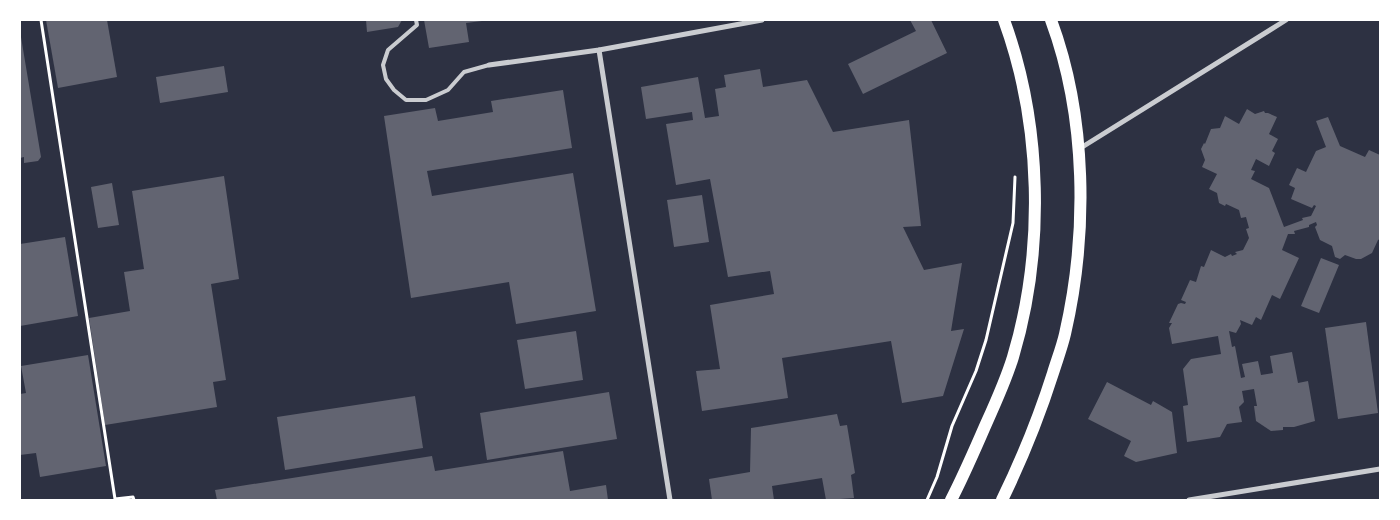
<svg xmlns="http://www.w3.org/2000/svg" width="1400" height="520" viewBox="0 0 1400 520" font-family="'Source Serif 4',serif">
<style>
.building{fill:#626471}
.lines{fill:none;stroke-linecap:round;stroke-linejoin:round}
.path{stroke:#fff;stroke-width:3}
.service{stroke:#caccd0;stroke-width:4}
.minor{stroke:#caccd0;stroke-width:5}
.primary{stroke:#fff;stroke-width:12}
</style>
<rect width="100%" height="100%" fill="#2d3142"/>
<!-- building -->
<g class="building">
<path d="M 46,20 L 107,20 L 117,77 L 58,88 Z"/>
<path d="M 366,20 L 402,20 L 398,27 L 367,32 Z"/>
<path d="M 424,20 L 482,20 L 482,21 L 466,23 L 469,42 L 429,48 Z"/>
<path d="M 910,20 L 931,20 L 947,53 L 863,94 L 848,64 L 916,31 Z"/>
<path d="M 20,31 L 41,157 L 38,161 L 24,163 L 24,157 L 20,158 Z"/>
<path d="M 224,66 L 228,92 L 160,103 L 156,77 Z"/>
<path d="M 760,69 L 763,87 L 807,80 L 833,132 L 909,120 L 921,226 L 903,227 L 924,270 L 962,263 L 951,331 L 964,329 L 943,396 L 902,403 L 891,341 L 782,358 L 788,398 L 702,411 L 696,371 L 720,369 L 710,305 L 774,294 L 770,271 L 728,277 L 710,179 L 676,185 L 666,124 L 693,120 L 692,112 L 646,119 L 641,87 L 698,77 L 705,118 L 719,116 L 715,89 L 726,87 L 724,75 Z"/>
<path d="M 563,90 L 572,148 L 427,171 L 432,196 L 573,173 L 596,311 L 516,324 L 509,282 L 411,298 L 384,116 L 435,108 L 438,121 L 493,112 L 491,101 Z"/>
<path d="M 1247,109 L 1255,114 L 1264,111 L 1265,113 L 1268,113 L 1277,117 L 1269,134 L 1278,139 L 1272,151 L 1275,153 L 1269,166 L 1256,159 L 1251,170 L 1255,171 L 1251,179 L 1269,188 L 1284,227 L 1303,220 L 1302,218 L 1311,216 L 1316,206 L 1314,205 L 1312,208 L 1291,199 L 1295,188 L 1289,185 L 1297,168 L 1306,172 L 1316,151 L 1326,147 L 1316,121 L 1328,117 L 1340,146 L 1365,157 L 1369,150 L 1380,155 L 1380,239 L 1378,240 L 1372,253 L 1361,259 L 1356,259 L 1345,255 L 1340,259 L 1335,257 L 1332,246 L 1320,240 L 1315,227 L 1317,225 L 1316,222 L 1309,225 L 1309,227 L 1294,231 L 1295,234 L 1288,234 L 1282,250 L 1299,258 L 1280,299 L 1272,295 L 1261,320 L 1256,317 L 1252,325 L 1240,320 L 1241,324 L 1236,333 L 1229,331 L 1232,347 L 1235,346 L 1241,378 L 1245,377 L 1242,364 L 1258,361 L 1261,375 L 1273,373 L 1270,356 L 1292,352 L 1298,383 L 1308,381 L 1315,421 L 1294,427 L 1283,427 L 1283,430 L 1271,431 L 1256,421 L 1254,406 L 1257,406 L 1254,389 L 1242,391 L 1244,402 L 1239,407 L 1242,422 L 1227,424 L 1220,437 L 1187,442 L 1183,406 L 1188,405 L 1183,369 L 1191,359 L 1221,354 L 1218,336 L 1172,344 L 1169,328 L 1172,323 L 1169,323 L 1178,304 L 1181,303 L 1185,304 L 1186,302 L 1181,300 L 1190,280 L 1196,282 L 1201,266 L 1204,267 L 1211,250 L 1225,257 L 1231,254 L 1232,256 L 1237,254 L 1235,252 L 1243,250 L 1249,238 L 1246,229 L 1249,228 L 1246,217 L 1241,218 L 1239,210 L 1226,204 L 1225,206 L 1219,203 L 1217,193 L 1209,189 L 1217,174 L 1202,167 L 1205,160 L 1201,149 L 1204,143 L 1205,144 L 1211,129 L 1220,128 L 1225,116 L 1239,124 Z"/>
<path d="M 224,176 L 239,279 L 211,284 L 226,380 L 213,382 L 217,407 L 105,425 L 89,318 L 130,311 L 124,272 L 144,269 L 132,191 Z"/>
<path d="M 112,183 L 119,225 L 98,228 L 91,187 Z"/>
<path d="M 702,195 L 709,242 L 674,247 L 667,200 Z"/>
<path d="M 65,237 L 78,316 L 20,326 L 20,244 Z"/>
<path d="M 1321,258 L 1339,265 L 1319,313 L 1301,306 Z"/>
<path d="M 1366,322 L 1378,413 L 1338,419 L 1325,328 Z"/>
<path d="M 576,331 L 583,380 L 525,389 L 517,340 Z"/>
<path d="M 88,355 L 106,466 L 40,477 L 36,453 L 20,455 L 20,394 L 26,393 L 21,366 Z"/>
<path d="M 1107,382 L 1151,405 L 1153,401 L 1172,412 L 1177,453 L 1136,462 L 1124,456 L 1131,441 L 1088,419 Z"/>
<path d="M 609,392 L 617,439 L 487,460 L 480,413 Z"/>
<path d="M 415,396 L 423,448 L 285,470 L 277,417 Z"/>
<path d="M 837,414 L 840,426 L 847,425 L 855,473 L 851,475 L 854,498 L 826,500 L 822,478 L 772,486 L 774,500 L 712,500 L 709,479 L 750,472 L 751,428 Z"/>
<path d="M 563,451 L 570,491 L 606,485 L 608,500 L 217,500 L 215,490 L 432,456 L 435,471 Z"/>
</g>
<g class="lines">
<!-- path -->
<g class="path">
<path d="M 41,20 L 115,499 L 133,497 L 134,500"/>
<path d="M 927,500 L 937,477 L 952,426 L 976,371 L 986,340 L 1013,223 L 1015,177"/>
</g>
<!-- service -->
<path class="service" d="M 416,20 L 417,25 L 388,50 L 383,65 L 386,79 L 394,90 L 406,100 L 426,100 L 448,90 L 464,72 L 489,65"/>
<!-- minor -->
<g class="minor">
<path d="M 599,50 L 670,500"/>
<path d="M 489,65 L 599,50 L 762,20"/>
<path d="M 1079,149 L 1286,20"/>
<path d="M 1189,500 L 1380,469"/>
</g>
<!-- primary -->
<g class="primary">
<path d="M 951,500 C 964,475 975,449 986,424 C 996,402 1006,380 1013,357 C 1045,250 1042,124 1004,20"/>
<path d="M 1002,500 C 1022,459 1039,417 1053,373 C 1057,360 1062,347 1065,334 C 1088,234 1087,117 1051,20"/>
</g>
</g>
<!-- border -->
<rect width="1400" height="520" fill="none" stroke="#ffffff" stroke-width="42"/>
</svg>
